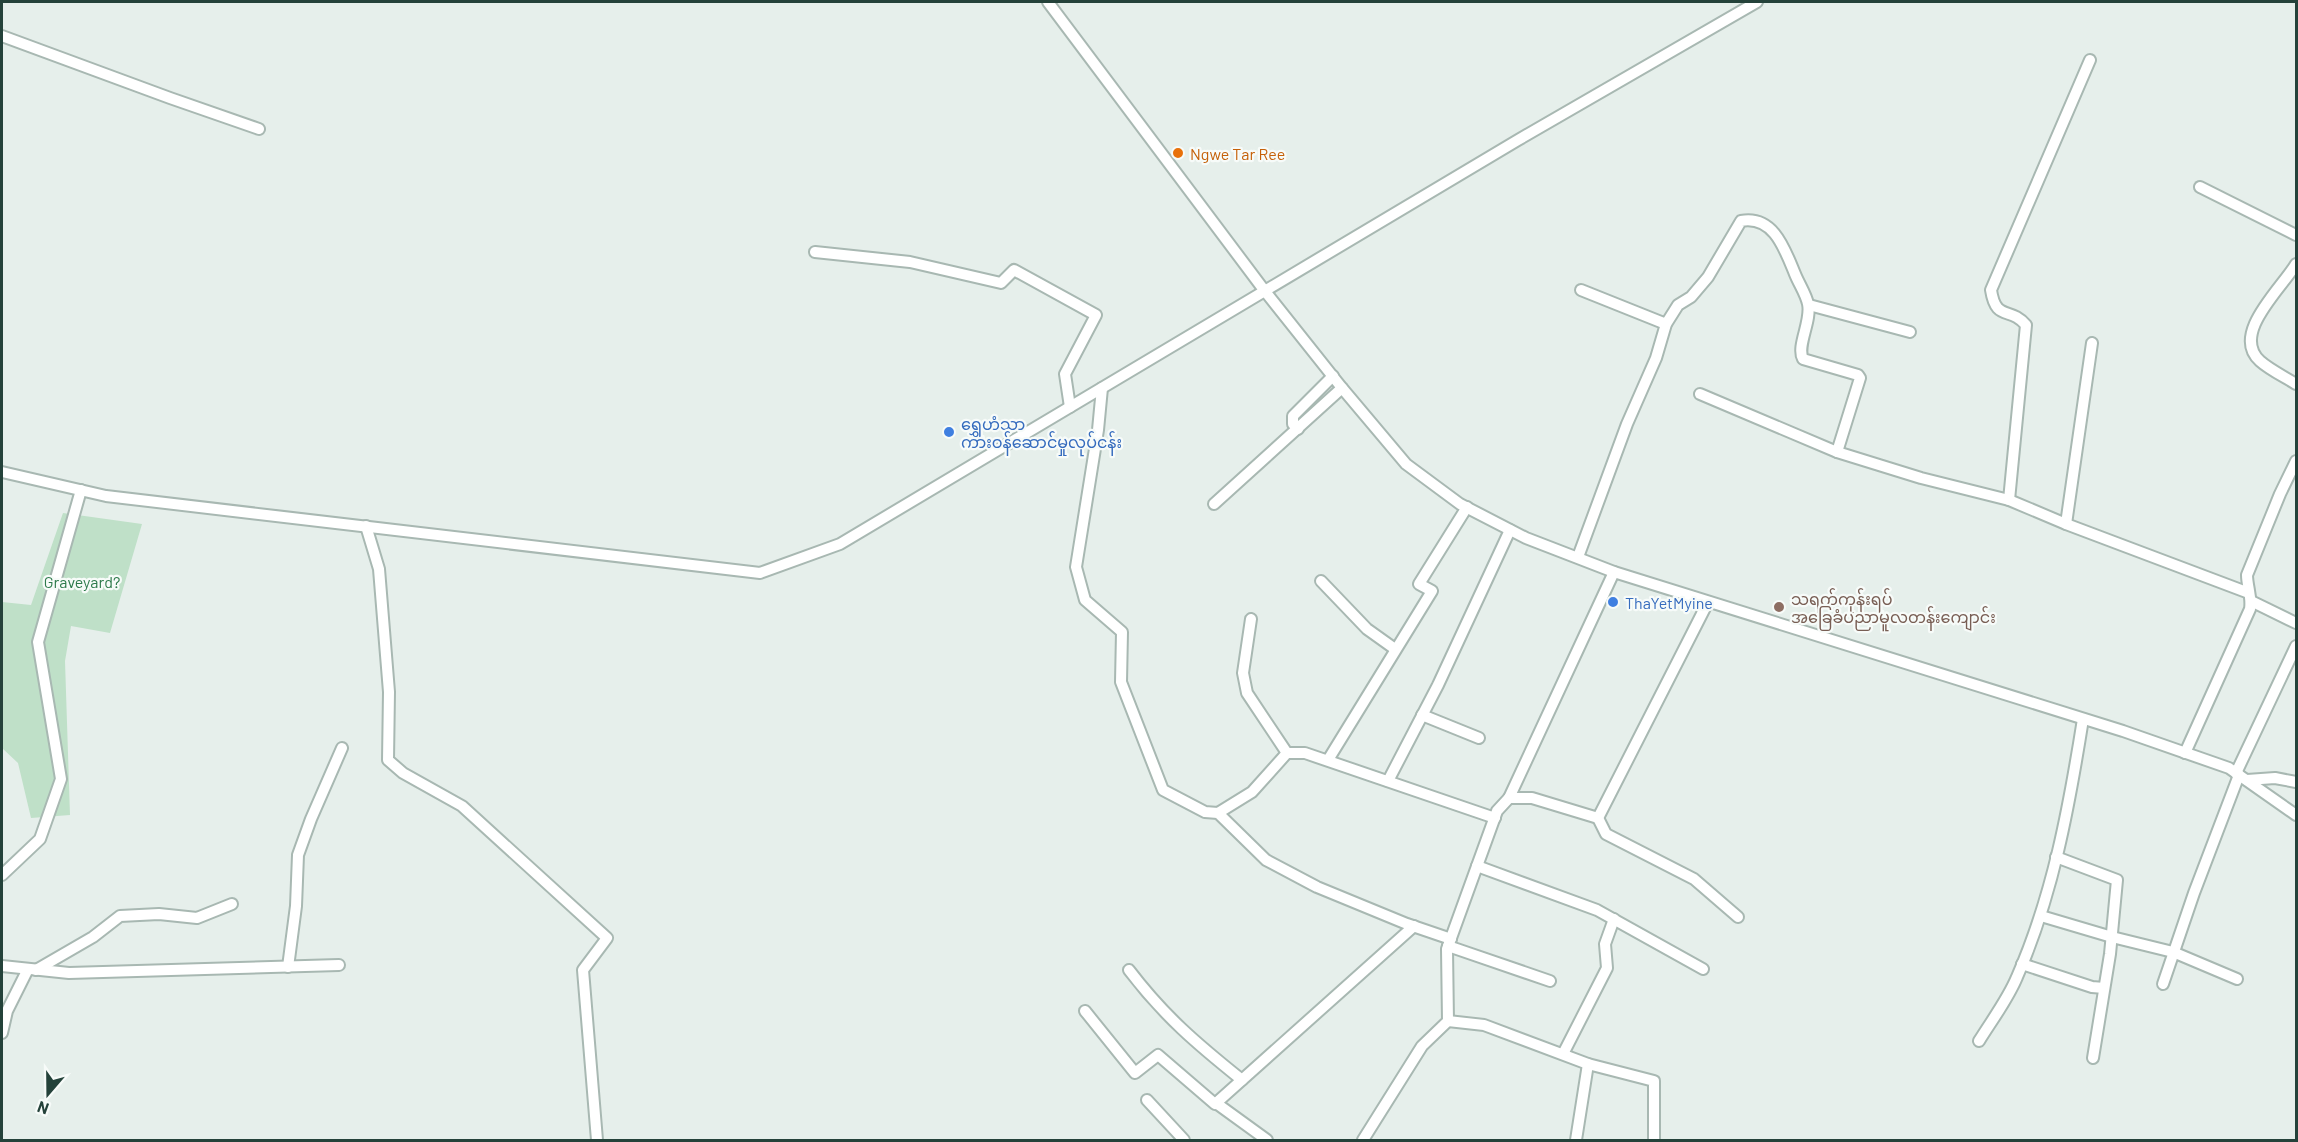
<svg xmlns="http://www.w3.org/2000/svg" width="2298" height="1142" viewBox="0 0 2298 1142" font-family="Barlow,'Noto Sans Myanmar',sans-serif">
<style>
.green{fill:#bfe0c8}
.lines{fill:none;stroke-linecap:round;stroke-linejoin:round}
.minor-casing{stroke:#a8b8b2;stroke-width:14}
.minor{stroke:#fff;stroke-width:10}
.food-dot{fill:#e8710a;stroke:#f7fbf9;stroke-width:2}
.shop-dot{fill:#3f7fe0;stroke:#f7fbf9;stroke-width:2}
.education-dot{fill:#8d6e63;stroke:#f7fbf9;stroke-width:2}
.labels{text-anchor:middle;dominant-baseline:central;stroke-width:4.5;stroke-linejoin:round;paint-order:stroke}
.food-label{font-size:16px;fill:#c56008;stroke:#f7fbf9;text-anchor:start}
.shop-label{font-size:16px;fill:#366cbe;stroke:#f7fbf9;text-anchor:start}
.park-label{font-size:16px;fill:#2d7a4b;stroke:#f7fbf9}
.education-label{font-size:16px;fill:#785e54;stroke:#f7fbf9;text-anchor:start}
</style>
<rect width="100%" height="100%" fill="#e6efeb"/>
<!-- green -->
<path class="green" d="M 63,513 L 142,524 L 110,633 L 71,626 L 65,661 L 70,815 L 31,818 L 18,763 L 2,748 L 2,602 L 31,605 Z"/>
<g class="lines">
<!-- minor casing -->
<g class="minor-casing">
<g id="minor">
<path d="M 1048,2 L 1264,290 L 1342,388 L 1406,464 L 1460,504 L 1526,538 L 1614,572 L 2123,731 L 2229,768 L 2296,815"/>
<path d="M 2,36 L 170,98 L 259,129"/>
<path d="M 2200,187 L 2296,235"/>
<path d="M 815,252 L 910,262 L 1001,283 L 1014,270 L 1096,315 L 1065,374 L 1070,407"/>
<path d="M 2296,264 C 2282,288 2230,334 2260,361 C 2270,370 2285,377 2296,384"/>
<path d="M 1581,290 L 1666,324"/>
<path d="M 1809,305 L 1910,332"/>
<path d="M 1102,388 L 1098,430 L 1076,567 L 1085,600 L 1122,632 L 1121,682 L 1163,790 L 1205,812 L 1218,813 L 1266,860 L 1317,887 L 1407,924 L 1451,939"/>
<path d="M 1700,394 L 1837,452 L 1921,478 L 2009,500 L 2066,524 L 2249,593"/>
<path d="M 1298,429 L 1293,424 L 1293,416 L 1333,376"/>
<path d="M 2,472 L 106,496 L 760,573 L 840,544 L 1518,140 L 1757,2"/>
<path d="M 2009,500 L 2026,325 C 2010,306 1996,322 1991,290 L 2090,60"/>
<path d="M 1214,504 L 1342,388"/>
<path d="M 2066,524 L 2092,343"/>
<path d="M 366,526 L 379,569 L 389,692 L 388,760 L 403,773 L 462,806 L 607,938 L 583,970 L 597,1140"/>
<path d="M 1578,557 L 1627,424 L 1656,358 L 1666,324 L 1678,305 L 1691,297 L 1708,277 L 1741,221 C 1774,215 1785,250 1795,274 C 1799,284 1806,294 1808,304 C 1812,321 1796,346 1803,359 L 1858,375 L 1860,378 L 1837,452"/>
<path d="M 1321,581 L 1367,629 L 1395,649"/>
<path d="M 2251,601 L 2296,623"/>
<path d="M 1251,619 L 1243,673 L 1247,693 L 1287,753"/>
<path d="M 1422,715 L 1479,738"/>
<path d="M 2185,753 L 2250,609 C 2252,597 2247,586 2247,575 L 2280,494 L 2296,461"/>
<path d="M 1328,760 L 1432,591 L 1419,584 L 1467,507"/>
<path d="M 2236,773 L 2296,646"/>
<path d="M 2247,780 L 2275,778 L 2296,782"/>
<path d="M 1388,781 L 1438,685 L 1510,530"/>
<path d="M 1509,798 L 1614,572"/>
<path d="M 1218,813 L 1252,792 L 1287,753 L 1305,753 L 1495,818"/>
<path d="M 1598,818 L 1606,834 L 1694,879 L 1738,917"/>
<path d="M 2056,857 L 2117,880 L 2110,954 L 2093,1058"/>
<path d="M 1477,866 L 1597,910 L 1703,969"/>
<path d="M 2,875 L 40,839 L 61,779 L 38,642 L 81,490"/>
<path d="M 2041,916 L 2112,937 L 2173,952 L 2237,979"/>
<path d="M 1448,946 L 1550,981"/>
<path d="M 2022,964 L 2092,987 L 2104,988"/>
<path d="M 2,966 L 69,973 L 339,965"/>
<path d="M 288,967 L 296,906 L 298,855 L 311,819 L 342,748"/>
<path d="M 36,970 L 93,937 L 120,916 L 159,914 L 197,918 L 232,904"/>
<path d="M 1129,970 C 1164,1016 1197,1044 1242,1080"/>
<path d="M 2163,984 L 2194,893 L 2239,775"/>
<path d="M 1085,1011 L 1135,1073 L 1158,1055 L 1215,1104 L 1414,926"/>
<path d="M 1448,1021 L 1484,1025 L 1588,1064 L 1654,1081 L 1654,1140"/>
<path d="M 2,1033 L 7,1011 L 28,969"/>
<path d="M 1979,1041 C 1992,1020 2008,999 2017,977 C 2053,895 2069,807 2083,719"/>
<path d="M 1563,1054 L 1607,968 L 1605,944 L 1614,919"/>
<path d="M 1147,1100 L 1184,1140"/>
<path d="M 1216,1103 L 1267,1140"/>
<path d="M 1363,1140 L 1422,1046 L 1448,1021 L 1447,949 L 1497,811 L 1509,798 L 1532,798 L 1598,818 L 1708,602"/>
<path d="M 1576,1140 L 1588,1064"/>
</g>
</g>
<!-- minor -->
<use href="#minor" class="minor"/>
</g>
<!-- markers -->
<circle class="food-dot" cx="1178" cy="153" r="6"/>
<g class="shop-dot">
<circle cx="949" cy="432" r="6"/>
<circle cx="1613" cy="602" r="6"/>
</g>
<circle class="education-dot" cx="1779" cy="607" r="6"/>
<g class="labels">
<!-- food labels -->
<g class="food-label">
<text x="1190" y="153">Ngwe Tar Ree</text>
</g>
<!-- shop labels -->
<g class="shop-label">
<text x="961" y="423">ရွှေဟံသာ<tspan x="961" dy="18">ကားဝန်ဆောင်မှုလုပ်ငန်း</tspan></text>
<text x="1625" y="602">ThaYetMyine</text>
</g>
<!-- park labels -->
<g class="park-label">
<text x="82" y="581">Graveyard?</text>
</g>
<!-- education labels -->
<g class="education-label">
<text x="1791" y="598">သရက်ကုန်းရပ်<tspan x="1791" dy="18">အခြေခံပညာမူလတန်းကျောင်း</tspan></text>
</g>
</g>
<!-- border -->
<rect width="2298" height="1142" fill="none" stroke="#24423a" stroke-width="6"/>
<!-- north arrow -->
<g transform="translate(48 1094) rotate(200)" stroke="#f7fbf9" stroke-width="4.5" paint-order="stroke">
<path d="M0-4.5L10 22L0 15L-10 22Z" fill="#24423a"/>
<text y="-9" font-size="16" font-weight="bold" text-anchor="middle" fill="#24423a">N</text>
</g>
</svg>
